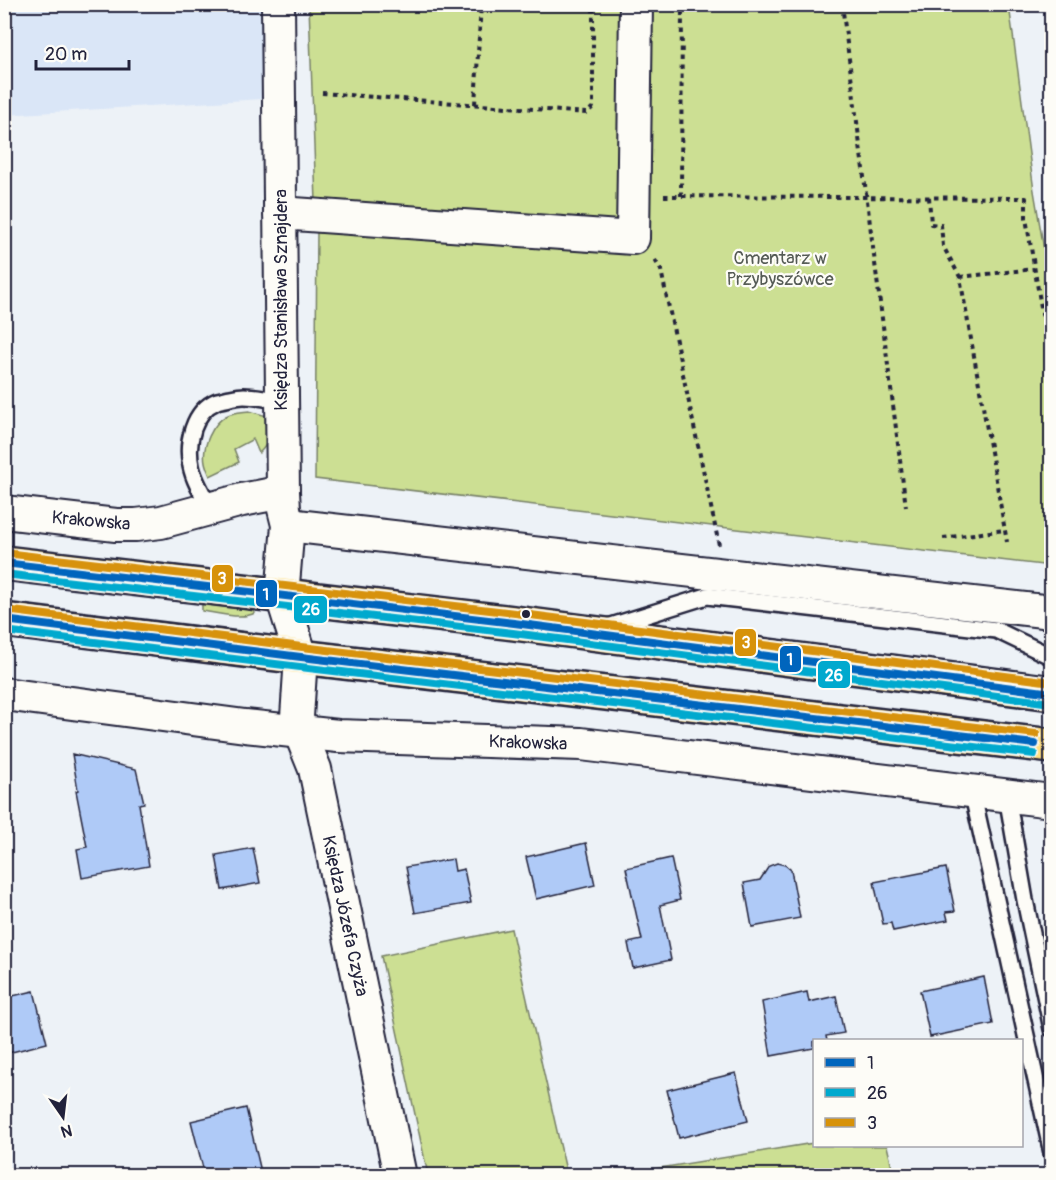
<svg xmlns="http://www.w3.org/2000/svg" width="1056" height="1180" viewBox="0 0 1056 1180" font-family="Pangolin,sans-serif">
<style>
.built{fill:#dae6f7}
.green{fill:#ccdf93;stroke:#778067;stroke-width:1.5}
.building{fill:#afcaf7;stroke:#22223b;stroke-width:1.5}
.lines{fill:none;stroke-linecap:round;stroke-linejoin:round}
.lane-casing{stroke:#22223b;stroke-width:20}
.street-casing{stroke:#22223b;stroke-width:36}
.primary-casing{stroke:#22223b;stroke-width:38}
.path{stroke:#22223b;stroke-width:4;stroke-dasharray:4.5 4.5;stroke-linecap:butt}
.lane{stroke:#fdfcf7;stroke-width:15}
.street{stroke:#fdfcf7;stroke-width:32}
.primary{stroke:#ffdf80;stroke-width:33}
.bus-1-casing{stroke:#fdfcf7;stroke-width:12}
.bus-2-casing{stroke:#fdfcf7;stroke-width:12}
.bus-3-casing{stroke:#fdfcf7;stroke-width:12}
.bus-1{stroke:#0065bd;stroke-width:8}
.bus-2{stroke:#00a9ce;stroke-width:8}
.bus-3{stroke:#d79209;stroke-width:8}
.bus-dot{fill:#22223b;stroke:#fdfcf7;stroke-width:2}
.labels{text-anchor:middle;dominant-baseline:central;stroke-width:4.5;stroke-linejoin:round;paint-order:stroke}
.park-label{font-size:18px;fill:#555b55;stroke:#fdfcf7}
.street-label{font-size:18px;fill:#22223b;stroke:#fdfcf7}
.line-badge{stroke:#fdfcf7;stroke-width:2}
.badge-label{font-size:16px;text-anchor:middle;font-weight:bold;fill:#fff}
</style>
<rect width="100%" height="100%" fill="#edf2f7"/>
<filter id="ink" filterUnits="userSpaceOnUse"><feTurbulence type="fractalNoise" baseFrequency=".0167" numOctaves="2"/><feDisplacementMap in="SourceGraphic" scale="12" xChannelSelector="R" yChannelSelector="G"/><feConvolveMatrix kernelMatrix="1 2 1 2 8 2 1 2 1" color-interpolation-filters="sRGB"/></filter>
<g filter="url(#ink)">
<!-- built -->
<path class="built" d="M 5,5 L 263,5 L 262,99 L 5,115 Z"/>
<!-- green -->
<g class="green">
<path d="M 309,5 L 1009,5 L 1034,191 L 1051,291 L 1051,566 L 315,479 L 317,230 Z"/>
<path d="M 249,411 L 267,416 C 268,430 271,443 259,453 L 253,439 L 234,449 L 239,462 L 210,476 C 208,471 206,467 205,462 C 202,447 212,424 226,416 C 233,412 241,412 249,411 Z"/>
<path d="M 202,604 L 249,610 L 253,611 L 255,613 C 242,620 216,613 202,611 Z"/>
<path d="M 511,929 L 567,1175 L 428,1175 L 381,956 Z"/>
<path d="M 814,1143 L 814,1146 L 887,1146 L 894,1175 L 617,1175 Z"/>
</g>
<!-- building -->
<g class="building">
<path d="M 72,754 L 136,769 L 144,803 L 139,804 L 149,866 L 82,878 L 77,849 L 87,847 L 76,791 L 78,790 Z"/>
<path d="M 586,843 L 595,885 L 536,899 L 526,857 Z"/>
<path d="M 253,848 L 260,883 L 222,890 L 216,855 Z"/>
<path d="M 671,858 L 680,900 L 660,905 L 671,960 L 633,968 L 628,943 L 642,940 L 626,868 Z"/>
<path d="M 453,859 L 455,871 L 464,869 L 471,903 L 415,913 L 406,867 Z"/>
<path d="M 777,863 L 785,865 L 791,870 L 800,918 L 752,927 L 744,883 L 760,880 L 769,866 Z"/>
<path d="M 946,868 L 955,911 L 946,912 L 948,920 L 893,931 L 891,923 L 883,924 L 874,882 Z"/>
<path d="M 984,977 L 993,1024 L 930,1037 L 920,991 Z"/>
<path d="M 34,991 L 47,1043 L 4,1054 L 4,998 Z"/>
<path d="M 807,992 L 809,1002 L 836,996 L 844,1033 L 826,1036 L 827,1041 L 814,1041 L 814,1048 L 771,1056 L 762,1002 Z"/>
<path d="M 736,1073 L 748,1121 L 679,1138 L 667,1090 Z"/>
<path d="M 246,1108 L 262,1176 L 205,1176 L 191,1121 Z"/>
</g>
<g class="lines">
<!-- lane casing -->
<g class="lane-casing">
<g id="lane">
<path d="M 211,509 C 203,495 194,481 191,466 C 186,443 193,411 217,401 C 221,400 226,399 230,398 C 235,397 240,396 244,396 C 256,396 269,399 281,401"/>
<path d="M 608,627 L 707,596 L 996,630 L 1052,657"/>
<path d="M 972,791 L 1052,1153"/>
<path d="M 1007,796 L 1025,900 L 1052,1029"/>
</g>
</g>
<!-- street casing -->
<g class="street-casing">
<g id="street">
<path d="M 278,4 L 283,492 L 284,509 L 288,525 L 282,596 L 301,657 L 297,717 L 300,732 L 315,769 L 400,1176"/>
<path d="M 280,213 L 633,238 L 636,4"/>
<path d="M 4,512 L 116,525 L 136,525 L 161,522 L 242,500 L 283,492"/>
<path d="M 288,525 L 1052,612"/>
<path d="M 4,694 L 245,726 L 338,736 L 581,744 L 1052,801"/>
</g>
</g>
<!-- primary casing -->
<g class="primary-casing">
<g id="primary">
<path d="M 4,563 L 514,623 L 1052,693"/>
<path d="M 4,620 L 301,657 L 1052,746"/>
</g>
</g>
<!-- path -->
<g class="path">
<path d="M 842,4 L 906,507"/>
<path d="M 322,93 L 587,113 L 593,107 L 593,4"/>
<path d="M 475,104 L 481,4"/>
<path d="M 664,196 L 1026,198 L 1026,218 L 1043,319"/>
<path d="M 681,196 L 682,4"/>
<path d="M 929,197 L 931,224 L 941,225 L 943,246 L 960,277 L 1007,542"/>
<path d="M 655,260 L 661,270 L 719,545"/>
<path d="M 960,277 L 1034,269"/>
<path d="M 943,538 L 1005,530"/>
</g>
<!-- lane -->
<use href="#lane" class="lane"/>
<!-- street -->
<use href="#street" class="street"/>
<!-- primary -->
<use href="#primary" class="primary"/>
<!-- bus-1 casing -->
<g class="bus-1-casing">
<g id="bus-1">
<path d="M 4,563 L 514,623 L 1052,693"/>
<path d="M 4,620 L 301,657 L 1035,744"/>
</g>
</g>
<!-- bus-2 casing -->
<g class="bus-2-casing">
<g id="bus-2">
<path d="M 4,574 L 513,633 L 1051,703"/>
<path d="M 4,631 L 300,667 L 1034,754"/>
</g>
</g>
<!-- bus-3 casing -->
<g class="bus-3-casing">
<g id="bus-3">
<path d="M 5,553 L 515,613 L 1052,682"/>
<path d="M 5,610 L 302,647 L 1036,734"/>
</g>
</g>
<!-- bus-1 -->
<use href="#bus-1" class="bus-1"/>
<!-- bus-2 -->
<use href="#bus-2" class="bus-2"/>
<!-- bus-3 -->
<use href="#bus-3" class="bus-3"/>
</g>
</g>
<!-- markers -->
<circle class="bus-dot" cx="526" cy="614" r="5"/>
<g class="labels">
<!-- park labels -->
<g class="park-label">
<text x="780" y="258">Cmentarz w<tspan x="780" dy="21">Przybyszówce</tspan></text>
</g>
<!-- street labels -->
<g class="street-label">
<text transform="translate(281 300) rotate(-90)">Księdza Stanisława Sznajdera</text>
<text transform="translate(91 521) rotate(5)">Krakowska</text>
<text transform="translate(528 743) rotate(2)">Krakowska</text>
<text transform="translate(345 916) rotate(78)">Księdza Józefa Czyża</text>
</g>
</g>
<g class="line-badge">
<rect x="211" y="564" width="23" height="29" rx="6" fill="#d79209"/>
<rect x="255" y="579" width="23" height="29" rx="6" fill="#0065bd"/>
<rect x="293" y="595" width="35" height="29" rx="6" fill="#00a9ce"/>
<rect x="734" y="628" width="23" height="29" rx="6" fill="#d79209"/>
<rect x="779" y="645" width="23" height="28" rx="6" fill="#0065bd"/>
<rect x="817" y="660" width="34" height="29" rx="6" fill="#00a9ce"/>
</g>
<g class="badge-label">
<text x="222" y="584">3</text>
<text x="266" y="600">1</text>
<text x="311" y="615">26</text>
<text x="746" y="648">3</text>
<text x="790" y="665">1</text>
<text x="834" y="681">26</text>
</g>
<!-- margin -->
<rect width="1056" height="1180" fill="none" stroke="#fdfcf7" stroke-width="24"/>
<rect x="12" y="12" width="1032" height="1156" fill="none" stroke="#22223b" stroke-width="2" filter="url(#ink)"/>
<!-- legend -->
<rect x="813" y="1039" width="210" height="108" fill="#fdfcf7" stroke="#a5a5ac" stroke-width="1.5"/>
<rect x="825" y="1058" width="30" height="9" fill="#0065bd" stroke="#a5a5ac" stroke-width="1.5"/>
<text x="867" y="1069" font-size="18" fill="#22223b">1</text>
<rect x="825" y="1088" width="30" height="9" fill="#00a9ce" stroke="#a5a5ac" stroke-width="1.5"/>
<text x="867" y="1099" font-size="18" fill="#22223b">26</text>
<rect x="825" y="1118" width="30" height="9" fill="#d79209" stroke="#a5a5ac" stroke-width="1.5"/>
<text x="867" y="1129" font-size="18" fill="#22223b">3</text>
<!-- north arrow -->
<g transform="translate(63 1117) rotate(166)" stroke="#fdfcf7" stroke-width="4.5" paint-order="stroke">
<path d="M0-4.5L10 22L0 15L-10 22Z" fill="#22223b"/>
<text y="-9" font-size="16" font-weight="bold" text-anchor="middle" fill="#22223b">N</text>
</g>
<!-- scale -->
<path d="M36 60v9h93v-9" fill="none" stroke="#22223b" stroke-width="3"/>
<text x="45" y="60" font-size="18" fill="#22223b" stroke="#fdfcf7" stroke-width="4.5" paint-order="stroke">20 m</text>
</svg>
